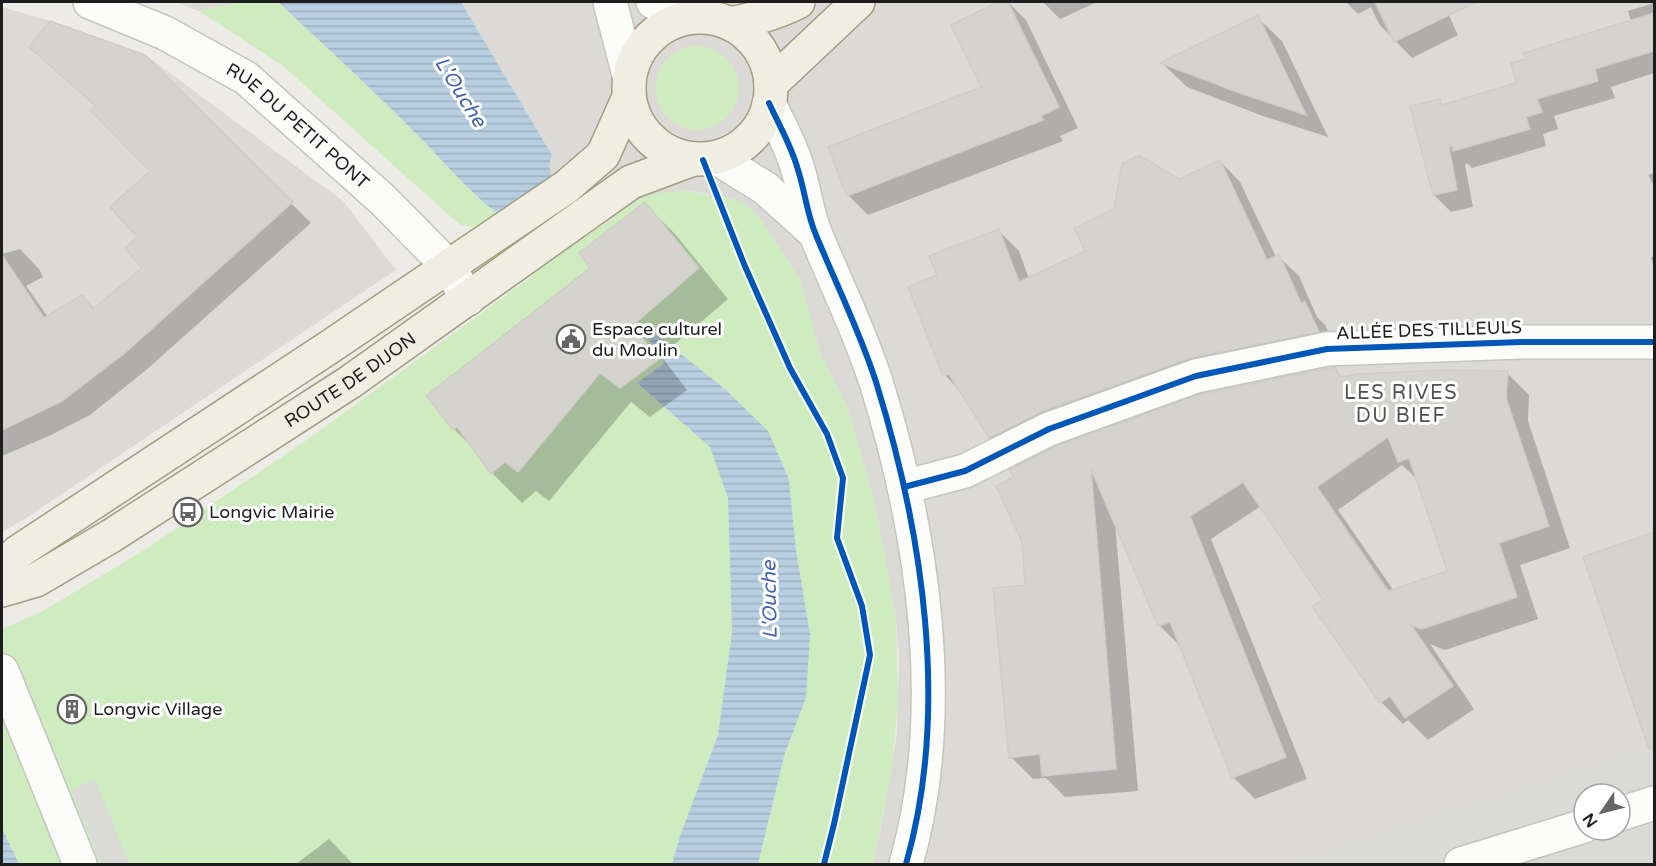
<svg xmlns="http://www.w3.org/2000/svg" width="1656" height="866" viewBox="0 0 1656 866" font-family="'Varela Round',sans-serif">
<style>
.residential{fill:#dbdad7;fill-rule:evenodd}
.grass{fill:#cfecc1}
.parking{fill:#dadad7}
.water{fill:url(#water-rules)}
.shadow{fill:#0003;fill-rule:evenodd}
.building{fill:#d4d3cd;stroke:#cfcdc6;stroke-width:1.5;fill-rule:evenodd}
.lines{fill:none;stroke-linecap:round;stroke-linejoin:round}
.street-casing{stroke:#c4c4c1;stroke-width:36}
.primary-casing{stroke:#a29e82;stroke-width:36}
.street{stroke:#fcfcfb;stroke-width:33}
.primary{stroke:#f0eee3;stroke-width:33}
.cycleway-casing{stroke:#fff;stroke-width:10}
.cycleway{stroke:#0057b8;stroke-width:6}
.labels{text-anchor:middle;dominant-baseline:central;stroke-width:6;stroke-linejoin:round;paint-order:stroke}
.street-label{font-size:18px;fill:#1d1d1d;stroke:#fff}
.poi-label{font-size:18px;fill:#1d1d1d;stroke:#fff;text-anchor:start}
.water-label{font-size:20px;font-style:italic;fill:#4463b1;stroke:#fff}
.neighbourhood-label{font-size:20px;letter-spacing:1.5px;fill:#505050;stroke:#fff}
</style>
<defs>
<pattern id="water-rules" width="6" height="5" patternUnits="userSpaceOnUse" patternTransform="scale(1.5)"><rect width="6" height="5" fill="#b7cfe1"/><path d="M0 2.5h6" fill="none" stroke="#9db1c1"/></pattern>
</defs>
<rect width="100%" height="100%" fill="#ecebe5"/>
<!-- residential -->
<g class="residential">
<path d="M 177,2 L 241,2 L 199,11 Z"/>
<path d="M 461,2 L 1654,2 L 1654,864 L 873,864 L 884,812 L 897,733 L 899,658 L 896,618 L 875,504 L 847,406 L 820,353 L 799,277 L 736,200 L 703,193 L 683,190 L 609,219 L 588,234 L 552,178 L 549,165 L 552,155 ZM 1584,794 L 1620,794 L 1620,830 L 1584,830 Z"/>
<path d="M 2,7 L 64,25 L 148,57 L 343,201 L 396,270 L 23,520 L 2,532 Z"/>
</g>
<!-- grass -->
<g class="grass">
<path d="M 241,2 L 278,2 C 325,46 373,90 418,136 C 445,162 467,191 497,213 L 474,227 L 460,225 L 283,66 L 199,11 Z"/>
<circle cx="697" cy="88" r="42"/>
<path d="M 683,190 L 736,200 L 745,204 L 758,215 L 799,277 L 820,353 L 847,406 L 875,504 L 896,618 L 898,700 L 892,769 L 873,864 L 758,864 L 785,753 L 806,698 L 796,550 L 789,479 L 768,431 L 725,389 L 641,328 L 666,363 L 637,384 L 711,447 L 728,498 L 732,632 L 718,735 L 680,836 L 672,864 L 19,864 L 2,828 L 2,629 L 43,611 L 146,549 L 308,439 L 534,275 L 529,264 L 567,238 L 573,245 L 643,197 L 659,193 Z"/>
</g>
<!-- parking -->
<g class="parking">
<path d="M 1649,750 L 1654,765 L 1654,786 L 1620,797 L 1620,794 L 1584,794 L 1584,808 L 1403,864 L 1296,864 Z"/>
<path d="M 95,779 L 129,864 L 101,864 L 71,790 Z"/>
<path d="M 1654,826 L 1654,859 L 1637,864 L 1529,864 Z"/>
</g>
<!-- water -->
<g class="water">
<path d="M 278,2 L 461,2 L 552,155 L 549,165 L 552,178 L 497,213 C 467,191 445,162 418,136 C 373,90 325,46 278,2 Z"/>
<path d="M 644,325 L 725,389 L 768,431 L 789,479 L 796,550 L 810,635 L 806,698 L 785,753 L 758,864 L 672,864 L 680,836 L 718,735 L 732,632 L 728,498 L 710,447 L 637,383 L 665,363 L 641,328 Z"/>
<path d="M 2,828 L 19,864 L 2,864 Z"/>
</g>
<!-- shadow -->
<g class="shadow">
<path d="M 1002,2 L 1008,2 L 1026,20 L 1078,128 L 1060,136 L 1063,141 L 868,215 L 848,195 L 983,88 L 953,26 Z"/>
<path d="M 1043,2 L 1097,2 L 1060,19 Z"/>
<path d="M 1346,2 L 1443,2 L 1458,35 L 1412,58 L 1379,24 L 1371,7 L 1358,14 Z"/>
<path d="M 1654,3 L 1654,73 L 1611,87 L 1615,98 L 1554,116 L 1558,129 L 1543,134 L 1546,146 L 1472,168 L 1467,163 L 1465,165 L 1473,207 L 1451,212 L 1434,195 L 1439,100 L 1444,106 L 1518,84 L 1631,22 L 1628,11 Z"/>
<path d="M 1257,17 L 1282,41 L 1328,137 L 1263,116 L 1187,87 L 1163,64 Z"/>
<path d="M 31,47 L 144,57 L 311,223 L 145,371 L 90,415 L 49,436 L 2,456 L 2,374 L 13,368 L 2,349 L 2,254 L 20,249 L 39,269 L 43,277 L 26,286 L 48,317 L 82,297 L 95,309 L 144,268 L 139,237 L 152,171 L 97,108 Z"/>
<path d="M 1220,161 L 1240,182 L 1276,257 L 1278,256 L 1299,276 L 1317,317 L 1325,325 L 1338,352 L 1211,378 L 1011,457 L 991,437 L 964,395 L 945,375 L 939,276 L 998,230 L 1019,251 L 1029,279 L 1087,251 L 1179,180 Z"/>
<path d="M 1654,173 L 1654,186 L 1648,175 Z"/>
<path d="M 645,204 L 675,234 L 728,299 L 661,356 L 687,390 L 650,417 L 631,402 L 549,501 L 536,491 L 522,503 L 492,473 L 477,452 L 454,429 L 428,397 L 592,268 Z"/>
<path d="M 1654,256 L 1654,269 L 1651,257 Z"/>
<path d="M 1334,369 L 1343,378 L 1507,373 L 1529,395 L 1528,421 L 1570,548 L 1520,565 L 1538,619 L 1445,650 L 1430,644 L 1474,709 L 1428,740 L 1408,720 L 1403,724 L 1381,702 L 1325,600 L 1261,506 L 1211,539 L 1307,779 L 1255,799 L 1233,777 L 1181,647 L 1159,625 L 1115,523 L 1138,791 L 1065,797 L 1046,778 L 1033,779 L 1011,757 L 1027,587 L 1024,541 L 998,487 ZM 1402,465 L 1419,481 L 1449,572 L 1394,591 L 1338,510 Z"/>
<path d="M 1654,534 L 1654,723 L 1635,703 L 1585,558 Z"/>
<path d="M 329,839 L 353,864 L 296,864 Z"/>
</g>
<!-- building -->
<g class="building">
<path d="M 998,2 L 1008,2 L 1059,107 L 1041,116 L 1043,120 L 847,196 L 828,147 L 981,87 L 951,25 Z"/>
<path d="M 1375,2 L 1476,2 L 1394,42 Z"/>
<path d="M 1654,13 L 1654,51 L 1595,69 L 1598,81 L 1537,99 L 1542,112 L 1526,117 L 1530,129 L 1453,151 L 1452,146 L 1449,147 L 1457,190 L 1433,195 L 1410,106 L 1440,99 L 1441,105 L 1516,83 L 1511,63 L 1526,59 L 1524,53 Z"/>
<path d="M 1258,15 L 1306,115 L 1237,92 L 1160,63 Z"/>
<path d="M 50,21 L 145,55 L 293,202 L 126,352 L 62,401 L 2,430 L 2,255 L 44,318 L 82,295 L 93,309 L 142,268 L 125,248 L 137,237 L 110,207 L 150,171 L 91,111 L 96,106 L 29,47 Z"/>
<path d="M 1139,155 L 1179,179 L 1220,160 L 1267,260 L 1279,254 L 1301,303 L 1305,302 L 1319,332 L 1190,358 L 1043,411 L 989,438 L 949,374 L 943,376 L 908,287 L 937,275 L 929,256 L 999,229 L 1019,282 L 1085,251 L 1074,228 L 1114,209 L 1122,164 Z"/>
<path d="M 645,202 L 699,268 L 632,326 L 659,359 L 620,388 L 600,373 L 518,472 L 505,462 L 491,474 L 457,427 L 453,430 L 426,396 L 590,268 L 579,253 Z"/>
<path d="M 1335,367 L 1340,377 L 1358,374 L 1442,370 L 1508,371 L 1506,398 L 1549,526 L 1499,543 L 1517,597 L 1422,629 L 1411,625 L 1453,686 L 1405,718 L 1390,696 L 1380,703 L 1312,606 L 1323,600 L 1243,482 L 1190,516 L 1286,757 L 1232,778 L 1170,622 L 1158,626 L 1091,469 L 1116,769 L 1042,776 L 1040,754 L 1009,758 L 993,588 L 1025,585 L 1022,542 L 996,486 L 1014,477 L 1009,470 L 1056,446 L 1201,394 ZM 1388,437 L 1398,462 L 1409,458 L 1447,571 L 1388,591 L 1317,487 Z"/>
<path d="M 1654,532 L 1654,748 L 1649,749 L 1583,557 Z"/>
</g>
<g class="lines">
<!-- street casing -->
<g class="street-casing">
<g id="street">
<path id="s1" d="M 90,2 L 165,33 L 246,78 L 383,200 L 448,266 L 468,299"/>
<path d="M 610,2 L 629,75"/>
<path d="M 653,2 L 689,17"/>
<path d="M 769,103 C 779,125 792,147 798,170 C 805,191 807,215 816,235 C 836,284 860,332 876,382 C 923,533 950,710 906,864"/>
<path d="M 717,158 L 765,188 L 815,233"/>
<path d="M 904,487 L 965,471 L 1049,429 L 1196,376 L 1327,349 L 1521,342 L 1654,342"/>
<path d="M 2,671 L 80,864"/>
<path d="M 1620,814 L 1654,803"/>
<path d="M 1461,864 L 1584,826"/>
</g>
</g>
<!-- primary casing -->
<g class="primary-casing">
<g id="primary">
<circle cx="700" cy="88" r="71"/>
<path d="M 731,24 C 755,19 776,13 798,2"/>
<path d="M 771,84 L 858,2"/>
<path d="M 2,568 L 18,552 L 328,348 L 566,187 L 603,155 L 629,97"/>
<path id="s2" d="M 2,590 L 36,580 L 111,536 L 350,382 L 631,182 L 693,159"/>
</g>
</g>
<!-- street -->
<use href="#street" class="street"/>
<!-- primary -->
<use href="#primary" class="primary"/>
<!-- cycleway casing -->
<g class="cycleway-casing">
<g id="cycleway">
<path d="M 769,103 C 779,125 792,147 798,170 C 805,191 807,215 816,235 C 836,284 860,332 876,382 C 923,533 950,710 906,864"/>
<path d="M 703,160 L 744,264 L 790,368 L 827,434 L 843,478 L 837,538 L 862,606 L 870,655 L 834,824 L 824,864"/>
<path d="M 904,487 L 965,471 L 1049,429 L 1196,376 L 1327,349 L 1521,342 L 1654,342"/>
</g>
</g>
<!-- cycleway -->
<use href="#cycleway" class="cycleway"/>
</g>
<!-- icons -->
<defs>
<g id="civic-ring" transform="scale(1.5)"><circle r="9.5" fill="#fff" stroke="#656563" stroke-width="1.5"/><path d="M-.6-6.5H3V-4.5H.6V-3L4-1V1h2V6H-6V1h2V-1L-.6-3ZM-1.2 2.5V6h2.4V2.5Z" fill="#656563"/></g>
<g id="bus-ring" transform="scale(1.5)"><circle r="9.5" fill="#fff" stroke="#656563" stroke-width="1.5"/><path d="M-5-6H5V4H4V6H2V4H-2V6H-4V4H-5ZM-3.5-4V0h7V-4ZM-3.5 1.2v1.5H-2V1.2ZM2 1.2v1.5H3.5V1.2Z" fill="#656563"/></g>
<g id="building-ring" transform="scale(1.5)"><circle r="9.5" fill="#fff" stroke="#656563" stroke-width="1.5"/><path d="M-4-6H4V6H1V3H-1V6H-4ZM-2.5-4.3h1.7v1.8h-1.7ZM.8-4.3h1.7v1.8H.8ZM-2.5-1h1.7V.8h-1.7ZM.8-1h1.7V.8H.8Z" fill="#656563"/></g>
</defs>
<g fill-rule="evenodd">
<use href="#civic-ring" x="571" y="339"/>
<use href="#bus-ring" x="188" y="512"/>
<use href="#building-ring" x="72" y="709"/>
</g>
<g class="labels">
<!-- street labels -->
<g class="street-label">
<text stroke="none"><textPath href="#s1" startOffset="244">RUE DU PETIT PONT</textPath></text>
<text transform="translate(1429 330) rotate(-2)">ALLÉE DES TILLEULS</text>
<text stroke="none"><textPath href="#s2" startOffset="408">ROUTE DE DIJON</textPath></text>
</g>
<!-- poi labels -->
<g class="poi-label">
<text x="592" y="329">Espace culturel<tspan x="592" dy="21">du Moulin</tspan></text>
<text x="209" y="512">Longvic Mairie</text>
<text x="93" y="709">Longvic Village</text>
</g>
<!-- water labels -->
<g class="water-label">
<text transform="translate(460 92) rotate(58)">L'Ouche</text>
<text transform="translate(770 600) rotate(-91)">L'Ouche</text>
</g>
<!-- neighbourhood labels -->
<g class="neighbourhood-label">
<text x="1401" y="393">LES RIVES<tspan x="1401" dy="23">DU BIEF</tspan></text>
</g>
</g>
<!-- border -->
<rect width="1656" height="866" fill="none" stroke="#1d1d1d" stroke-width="6"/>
<!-- north arrow -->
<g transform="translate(1602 812) rotate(235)"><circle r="28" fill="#ffffff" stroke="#a5a5a5" stroke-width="1.5"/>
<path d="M0-4.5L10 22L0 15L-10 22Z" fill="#656563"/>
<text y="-9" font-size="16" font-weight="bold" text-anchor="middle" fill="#1d1d1d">N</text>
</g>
</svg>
